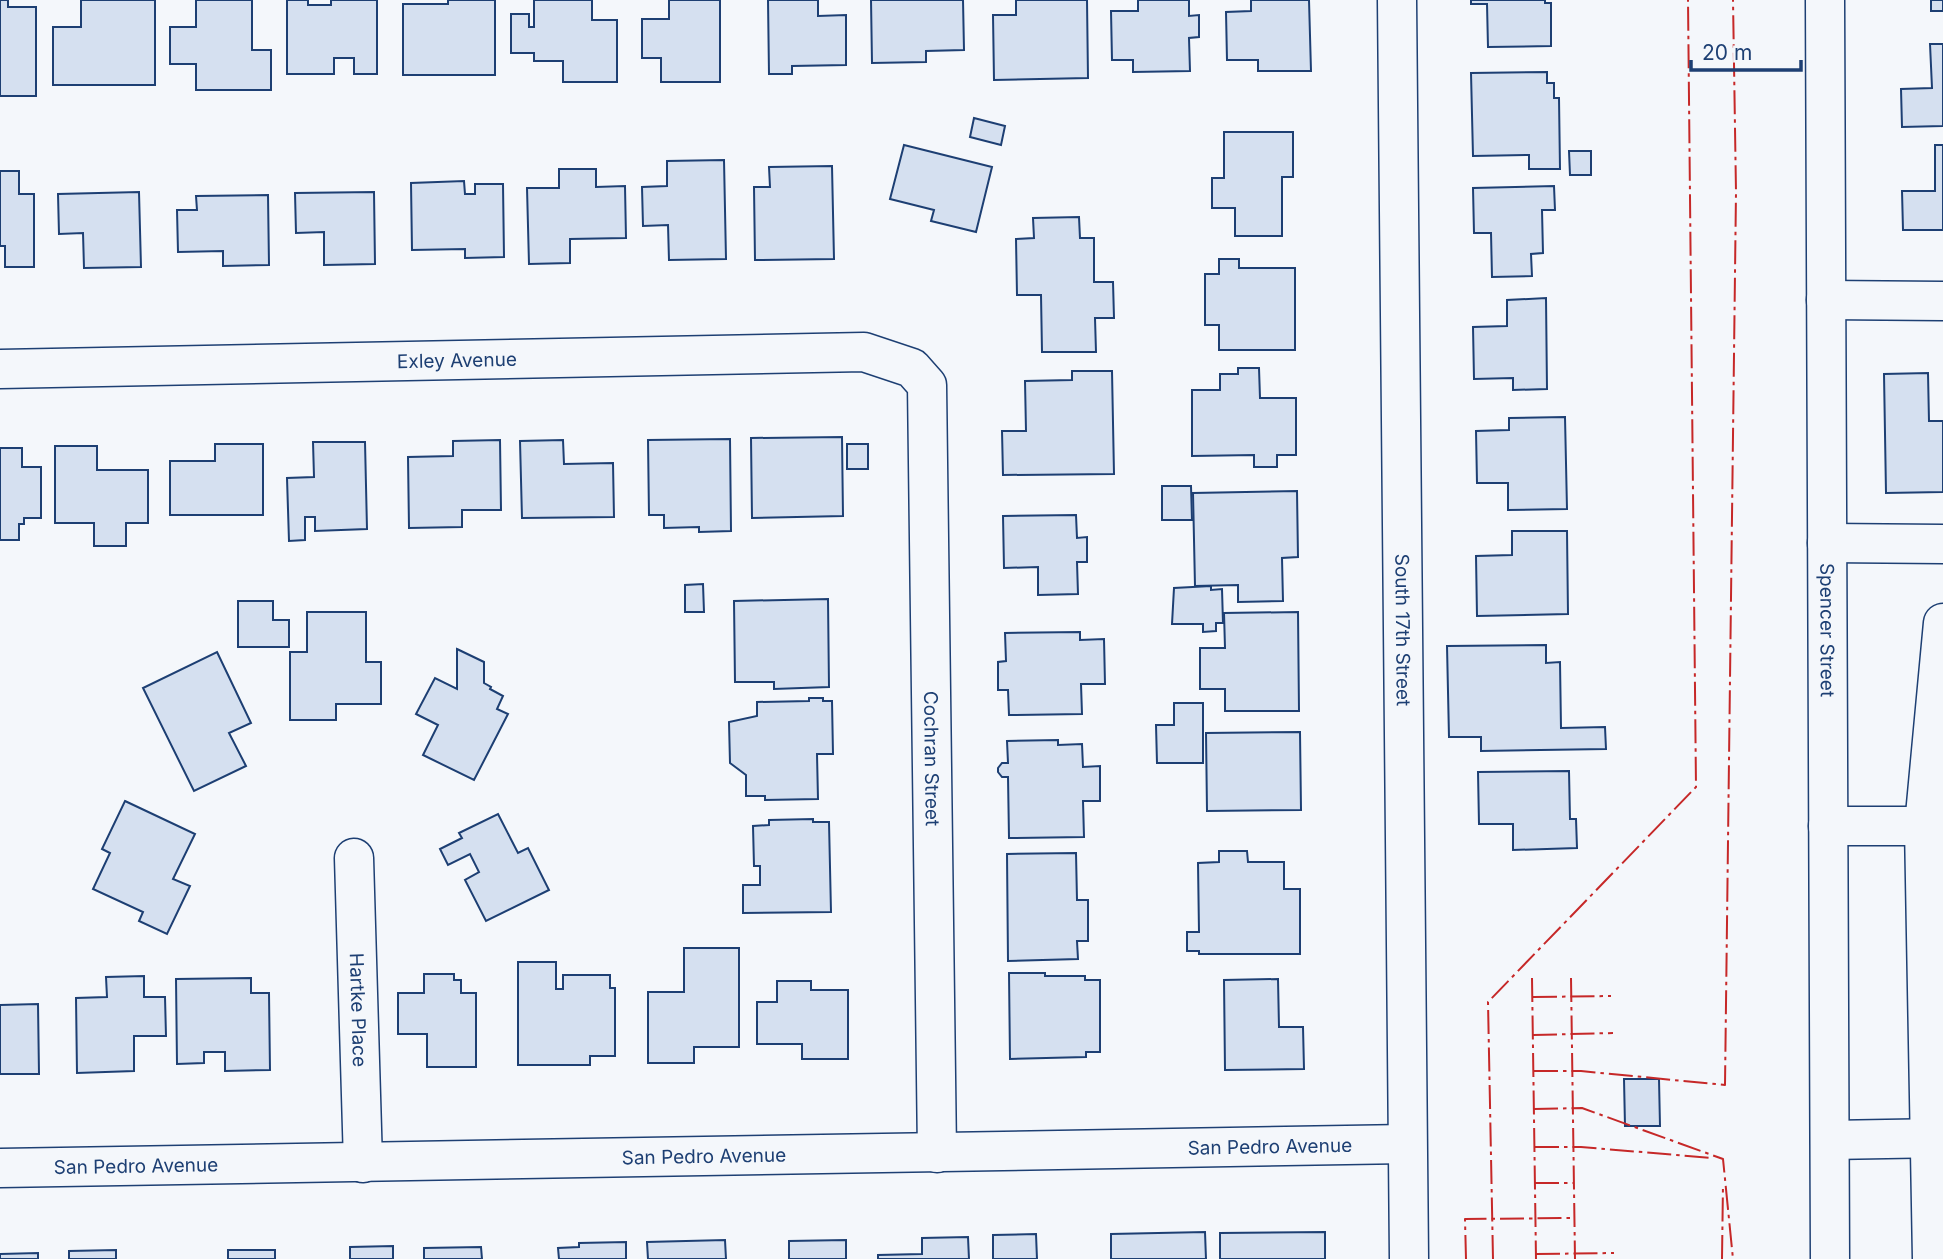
<svg xmlns="http://www.w3.org/2000/svg" width="1943" height="1259" viewBox="0 0 1943 1259" font-family="Inter,sans-serif">
<style>
.building{fill:#d5e0f0;stroke:#1d3f73;stroke-width:2}
.lines{fill:none;stroke-linecap:round;stroke-linejoin:round}
.minor-casing{stroke:#1d3f73;stroke-width:41}
.minor{stroke:#f4f7fb;stroke-width:38}
.power{stroke:#c62828;stroke-width:2;stroke-dasharray:24 5 3.5 5;stroke-linecap:butt}
.labels{text-anchor:middle;dominant-baseline:central;stroke-width:5;stroke-linejoin:round;paint-order:stroke}
.street-label{font-size:19px;fill:#1d3f73;stroke:#f4f7fb}
</style>
<rect width="100%" height="100%" fill="#f4f7fb"/>
<!-- building -->
<g class="building">
<path d="M 0,0 L 8,0 L 8,7 L 36,7 L 36,96 L 0,96 Z"/>
<path d="M 81,0 L 155,0 L 155,85 L 53,85 L 53,27 L 81,27 Z"/>
<path d="M 196,0 L 252,0 L 252,50 L 271,50 L 271,90 L 196,90 L 196,64 L 170,64 L 170,27 L 196,27 Z"/>
<path d="M 287,0 L 308,0 L 308,5 L 331,5 L 331,0 L 377,0 L 377,74 L 354,74 L 354,58 L 334,58 L 334,74 L 287,74 Z"/>
<path d="M 448,0 L 495,0 L 495,75 L 403,75 L 403,4 L 448,4 Z"/>
<path d="M 534,0 L 592,0 L 592,20 L 617,20 L 617,82 L 563,82 L 563,61 L 534,61 L 534,53 L 511,53 L 511,14 L 529,14 L 529,27 L 534,27 Z"/>
<path d="M 669,0 L 720,0 L 720,82 L 661,82 L 661,58 L 642,58 L 642,19 L 669,19 Z"/>
<path d="M 768,0 L 818,0 L 818,16 L 846,15 L 846,65 L 792,66 L 792,74 L 769,74 Z"/>
<path d="M 871,0 L 963,0 L 964,50 L 926,51 L 926,62 L 872,63 Z"/>
<path d="M 1016,0 L 1087,0 L 1088,78 L 994,80 L 993,15 L 1016,15 Z"/>
<path d="M 1138,0 L 1189,0 L 1189,16 L 1199,15 L 1199,37 L 1189,38 L 1190,71 L 1133,72 L 1133,60 L 1112,60 L 1111,11 L 1138,11 Z"/>
<path d="M 1251,0 L 1309,0 L 1311,71 L 1258,71 L 1258,60 L 1227,60 L 1226,12 L 1251,11 Z"/>
<path d="M 1471,0 L 1545,0 L 1545,3 L 1551,3 L 1551,46 L 1488,47 L 1487,4 L 1471,4 Z"/>
<rect x="1931" y="0" width="12" height="11"/>
<path d="M 1930,44 L 1943,44 L 1943,126 L 1902,127 L 1901,89 L 1932,88 Z"/>
<path d="M 1547,72 L 1547,83 L 1554,83 L 1554,98 L 1559,98 L 1560,169 L 1529,169 L 1529,155 L 1473,156 L 1471,73 Z"/>
<path d="M 974,118 L 1005,126 L 1001,145 L 970,137 Z"/>
<path d="M 1224,132 L 1293,132 L 1293,177 L 1282,177 L 1282,236 L 1235,236 L 1235,208 L 1212,208 L 1212,178 L 1224,178 Z"/>
<path d="M 904,145 L 992,167 L 976,232 L 931,221 L 934,210 L 890,199 Z"/>
<path d="M 1935,145 L 1943,145 L 1943,230 L 1903,230 L 1902,191 L 1935,191 Z"/>
<path d="M 1569,151 L 1591,151 L 1591,175 L 1570,175 Z"/>
<path d="M 724,160 L 726,259 L 669,260 L 668,225 L 643,226 L 642,187 L 667,186 L 667,161 Z"/>
<path d="M 832,166 L 834,259 L 755,260 L 754,187 L 770,187 L 769,167 Z"/>
<path d="M 559,169 L 596,169 L 596,187 L 625,186 L 626,238 L 570,239 L 570,263 L 529,264 L 527,188 L 559,188 Z"/>
<path d="M 0,171 L 19,171 L 19,194 L 34,194 L 34,267 L 5,267 L 5,246 L 0,246 Z"/>
<path d="M 464,181 L 465,194 L 475,194 L 475,184 L 503,184 L 504,257 L 465,258 L 465,249 L 412,250 L 411,183 Z"/>
<path d="M 1554,186 L 1555,210 L 1542,210 L 1543,253 L 1531,254 L 1532,276 L 1492,277 L 1491,233 L 1474,233 L 1473,188 Z"/>
<path d="M 139,192 L 141,267 L 84,268 L 83,233 L 59,234 L 58,194 Z"/>
<path d="M 374,192 L 375,264 L 324,265 L 324,232 L 296,233 L 295,193 Z"/>
<path d="M 268,195 L 269,265 L 223,266 L 223,251 L 178,252 L 177,210 L 197,210 L 196,196 Z"/>
<path d="M 1079,217 L 1080,238 L 1094,238 L 1094,282 L 1113,282 L 1114,318 L 1095,318 L 1096,352 L 1042,352 L 1041,295 L 1017,295 L 1016,239 L 1034,238 L 1033,218 Z"/>
<path d="M 1219,259 L 1239,259 L 1239,268 L 1295,268 L 1295,350 L 1219,350 L 1219,325 L 1205,325 L 1205,274 L 1219,274 Z"/>
<path d="M 1546,298 L 1547,389 L 1513,390 L 1513,378 L 1474,379 L 1473,327 L 1507,326 L 1507,300 Z"/>
<path d="M 1238,368 L 1259,368 L 1260,398 L 1296,398 L 1296,455 L 1277,455 L 1277,467 L 1254,467 L 1254,455 L 1192,456 L 1192,390 L 1220,390 L 1220,374 L 1238,374 Z"/>
<path d="M 1072,371 L 1112,371 L 1114,474 L 1003,475 L 1002,431 L 1026,431 L 1025,381 L 1072,380 Z"/>
<path d="M 1928,373 L 1929,421 L 1943,421 L 1943,492 L 1886,493 L 1884,374 Z"/>
<path d="M 1565,417 L 1567,509 L 1508,510 L 1508,483 L 1477,483 L 1476,431 L 1509,430 L 1509,418 Z"/>
<path d="M 842,437 L 843,516 L 752,518 L 751,438 Z"/>
<path d="M 730,439 L 731,531 L 699,532 L 699,527 L 664,528 L 664,515 L 649,515 L 648,440 Z"/>
<path d="M 500,440 L 501,510 L 462,510 L 462,527 L 409,528 L 408,457 L 453,456 L 453,441 Z"/>
<path d="M 563,440 L 564,464 L 613,463 L 614,517 L 522,518 L 520,441 Z"/>
<path d="M 313,442 L 365,442 L 367,529 L 315,531 L 315,517 L 305,517 L 305,540 L 289,541 L 287,478 L 314,477 Z"/>
<path d="M 215,444 L 263,444 L 263,515 L 170,515 L 170,461 L 215,461 Z"/>
<rect x="847" y="444" width="21" height="25"/>
<path d="M 55,446 L 97,446 L 97,470 L 148,470 L 148,523 L 126,523 L 126,546 L 94,546 L 94,523 L 55,523 Z"/>
<path d="M 0,448 L 22,448 L 22,467 L 41,467 L 41,518 L 24,518 L 24,524 L 19,524 L 19,540 L 0,540 Z"/>
<path d="M 1162,486 L 1191,486 L 1192,520 L 1162,520 Z"/>
<path d="M 1297,491 L 1298,557 L 1282,558 L 1283,601 L 1238,602 L 1238,585 L 1195,586 L 1193,493 Z"/>
<path d="M 1076,515 L 1077,538 L 1087,537 L 1087,562 L 1077,562 L 1078,594 L 1038,595 L 1038,567 L 1004,568 L 1003,516 Z"/>
<path d="M 1512,531 L 1567,531 L 1568,614 L 1477,616 L 1476,556 L 1512,555 Z"/>
<path d="M 703,584 L 704,612 L 685,612 L 685,585 Z"/>
<path d="M 1211,586 L 1211,590 L 1222,589 L 1223,623 L 1216,623 L 1216,631 L 1203,632 L 1203,624 L 1172,624 L 1174,588 Z"/>
<path d="M 828,599 L 829,687 L 774,689 L 774,682 L 735,682 L 734,601 Z"/>
<path d="M 238,601 L 273,601 L 273,620 L 289,620 L 289,647 L 238,647 Z"/>
<path d="M 307,612 L 366,612 L 366,662 L 381,662 L 381,704 L 336,704 L 336,720 L 290,720 L 290,652 L 307,652 Z"/>
<path d="M 1298,612 L 1299,711 L 1225,711 L 1225,689 L 1200,689 L 1200,648 L 1225,648 L 1224,613 Z"/>
<path d="M 1080,632 L 1080,640 L 1104,639 L 1105,684 L 1081,684 L 1082,714 L 1009,715 L 1008,690 L 998,690 L 998,662 L 1006,661 L 1005,633 Z"/>
<path d="M 1546,645 L 1546,663 L 1560,662 L 1561,728 L 1605,727 L 1606,749 L 1481,751 L 1481,737 L 1449,737 L 1447,646 Z"/>
<path d="M 457,649 L 484,662 L 484,683 L 491,687 L 490,689 L 503,696 L 497,709 L 508,714 L 474,780 L 423,755 L 438,725 L 416,714 L 435,678 L 457,689 Z"/>
<path d="M 217,652 L 251,723 L 229,733 L 246,766 L 194,791 L 143,688 Z"/>
<path d="M 809,698 L 823,698 L 823,701 L 832,701 L 833,754 L 817,754 L 818,799 L 765,800 L 765,796 L 746,796 L 746,775 L 730,763 L 729,722 L 757,716 L 757,702 L 809,701 Z"/>
<path d="M 1174,703 L 1203,703 L 1203,763 L 1157,763 L 1156,725 L 1174,725 Z"/>
<path d="M 1300,732 L 1301,810 L 1207,811 L 1206,733 Z"/>
<path d="M 1058,740 L 1058,745 L 1082,744 L 1083,767 L 1100,766 L 1100,801 L 1083,801 L 1084,837 L 1009,838 L 1008,777 L 1002,777 L 998,772 L 998,768 L 1002,763 L 1008,763 L 1007,741 Z"/>
<path d="M 1569,771 L 1570,819 L 1576,819 L 1577,848 L 1513,850 L 1513,824 L 1479,824 L 1478,772 Z"/>
<path d="M 125,801 L 195,834 L 173,879 L 190,886 L 167,934 L 139,921 L 143,912 L 93,889 L 110,853 L 102,849 Z"/>
<path d="M 498,814 L 518,853 L 528,848 L 549,890 L 486,921 L 465,880 L 479,872 L 470,854 L 448,865 L 440,849 L 462,838 L 459,833 Z"/>
<path d="M 813,819 L 813,822 L 829,822 L 831,912 L 743,913 L 743,885 L 760,885 L 760,866 L 754,866 L 753,826 L 769,825 L 769,820 Z"/>
<path d="M 1219,851 L 1247,851 L 1248,862 L 1284,862 L 1284,889 L 1300,889 L 1300,954 L 1199,954 L 1199,951 L 1187,951 L 1187,932 L 1199,932 L 1198,863 L 1219,862 Z"/>
<path d="M 1076,853 L 1077,900 L 1088,900 L 1088,941 L 1077,941 L 1078,959 L 1008,961 L 1007,854 Z"/>
<path d="M 684,948 L 739,948 L 739,1047 L 694,1047 L 694,1063 L 648,1063 L 648,992 L 684,992 Z"/>
<path d="M 518,962 L 556,962 L 556,989 L 563,989 L 563,975 L 610,975 L 610,988 L 615,988 L 615,1056 L 590,1056 L 590,1065 L 518,1065 Z"/>
<path d="M 1009,973 L 1045,973 L 1045,976 L 1085,976 L 1085,980 L 1100,980 L 1100,1052 L 1086,1052 L 1086,1057 L 1010,1059 Z"/>
<path d="M 424,974 L 454,974 L 454,980 L 461,980 L 461,993 L 476,993 L 476,1067 L 427,1067 L 427,1034 L 398,1034 L 398,993 L 424,993 Z"/>
<path d="M 144,976 L 144,997 L 165,997 L 166,1036 L 134,1036 L 134,1071 L 77,1073 L 76,998 L 107,997 L 106,977 Z"/>
<path d="M 251,978 L 251,993 L 269,993 L 270,1070 L 225,1071 L 225,1052 L 204,1052 L 204,1063 L 177,1064 L 176,979 Z"/>
<path d="M 1278,979 L 1279,1027 L 1303,1027 L 1304,1069 L 1225,1070 L 1224,980 Z"/>
<path d="M 777,981 L 811,981 L 811,990 L 848,990 L 848,1059 L 802,1059 L 802,1044 L 757,1044 L 757,1002 L 777,1002 Z"/>
<path d="M 38,1004 L 39,1074 L 0,1074 L 0,1005 Z"/>
<path d="M 1624,1079 L 1659,1079 L 1660,1126 L 1625,1126 Z"/>
<path d="M 1205,1232 L 1206,1259 L 1111,1259 L 1111,1234 Z"/>
<path d="M 1325,1232 L 1325,1259 L 1220,1259 L 1220,1233 Z"/>
<path d="M 1036,1234 L 1037,1259 L 993,1259 L 993,1235 Z"/>
<path d="M 968,1237 L 969,1259 L 878,1259 L 878,1255 L 922,1254 L 922,1238 Z"/>
<path d="M 725,1240 L 726,1259 L 648,1259 L 647,1242 Z"/>
<path d="M 846,1240 L 846,1259 L 789,1259 L 789,1241 Z"/>
<path d="M 626,1242 L 626,1259 L 559,1259 L 558,1248 L 579,1247 L 579,1243 Z"/>
<path d="M 393,1246 L 393,1259 L 350,1259 L 350,1247 Z"/>
<path d="M 481,1247 L 482,1259 L 424,1259 L 424,1248 Z"/>
<path d="M 116,1250 L 116,1259 L 69,1259 L 69,1251 Z"/>
<rect x="228" y="1250" width="47" height="9"/>
<path d="M 38,1253 L 38,1259 L 0,1259 L 0,1254 Z"/>
</g>
<g class="lines">
<!-- minor casing -->
<g class="minor-casing">
<g id="minor">
<path id="s1" d="M 1397,0 L 1409,1259"/>
<path id="s2" d="M 1825,0 L 1830,1259"/>
<path d="M 1826,300 L 1943,301"/>
<path id="s3" d="M 0,369 L 864,352 L 912,368 L 927,385 L 937,1153"/>
<path d="M 1827,543 L 1943,544"/>
<path d="M 1828,826 L 1924,826"/>
<path id="s4" d="M 354,858 L 363,1163"/>
<path d="M 1830,1140 L 1943,1138"/>
<path id="s5" d="M 0,1168 L 1407,1144"/>
<path d="M 1932,1259 L 1924,826 L 1943,623"/>
</g>
</g>
<!-- minor -->
<use href="#minor" class="minor"/>
<!-- power -->
<g class="power">
<path d="M 1532,978 L 1536,1259"/>
<path d="M 1571,978 L 1575,1259"/>
<path d="M 1533,997 L 1611,996"/>
<path d="M 1533,1035 L 1613,1033"/>
<path d="M 1534,1071 L 1581,1071 L 1725,1085 L 1736,192 L 1733,0"/>
<path d="M 1534,1109 L 1582,1108 L 1723,1159 L 1733,1259"/>
<path d="M 1535,1147 L 1581,1147 L 1713,1158"/>
<path d="M 1535,1183 L 1574,1183"/>
<path d="M 1536,1254 L 1614,1253"/>
<path d="M 1466,1259 L 1465,1219 L 1574,1218"/>
<path d="M 1493,1259 L 1488,1002 L 1696,787 L 1688,0"/>
<path d="M 1722,1259 L 1723,1184"/>
</g>
</g>
<g class="labels">
<!-- street labels -->
<g class="street-label">
<text stroke="none"><textPath href="#s3" startOffset="457">Exley Avenue</textPath></text>
<text stroke="none"><textPath href="#s1" startOffset="630">South 17th Street</textPath></text>
<text stroke="none"><textPath href="#s2" startOffset="630">Spencer Street</textPath></text>
<text stroke="none"><textPath href="#s3" startOffset="1311">Cochran Street</textPath></text>
<text stroke="none"><textPath href="#s4" startOffset="152">Hartke Place</textPath></text>
<text stroke="none"><textPath href="#s5" startOffset="1270">San Pedro Avenue</textPath></text>
<text stroke="none"><textPath href="#s5" startOffset="704">San Pedro Avenue</textPath></text>
<text stroke="none"><textPath href="#s5" startOffset="136">San Pedro Avenue</textPath></text>
</g>
</g>
<!-- scale -->
<path d="M1691 60v10h110v-10" fill="none" stroke="#1d3f73" stroke-width="3.5"/>
<text x="1702" y="60" font-size="21" fill="#1d3f73" stroke="#f4f7fb" stroke-width="5" paint-order="stroke">20 m</text>
</svg>
